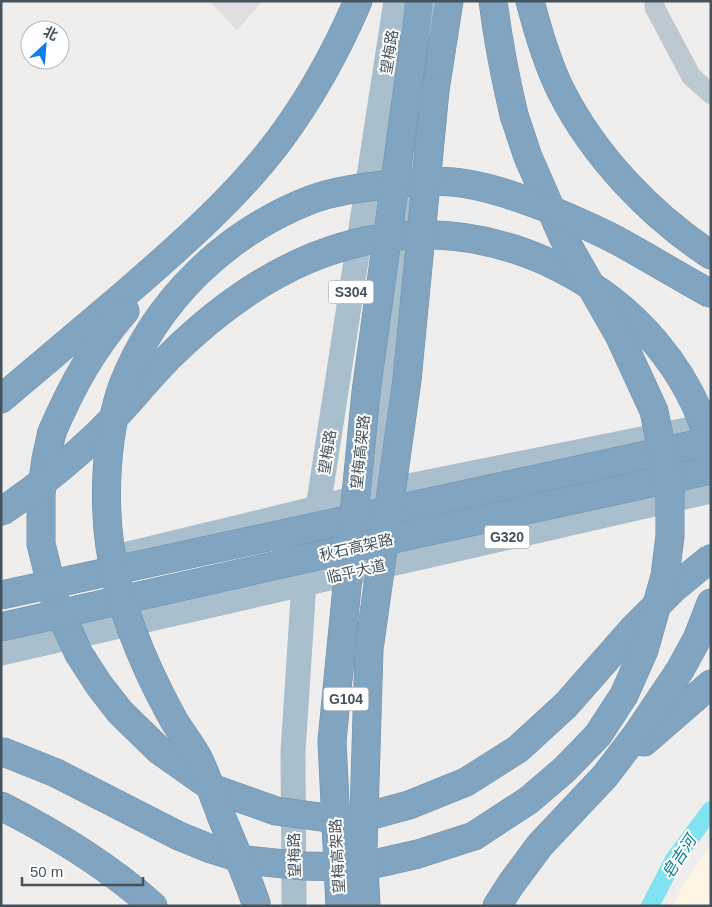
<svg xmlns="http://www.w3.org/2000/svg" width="712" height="907" viewBox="0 0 712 907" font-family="Arial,'Noto Sans SC',sans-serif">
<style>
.commercial{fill:#fdf4e4}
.education{fill:#e1dedf}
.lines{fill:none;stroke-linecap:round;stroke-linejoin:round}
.canal{stroke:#81e3f1;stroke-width:18}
.highway-casing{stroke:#6c90ac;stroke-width:29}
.minor{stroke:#bcc9d1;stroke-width:20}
.major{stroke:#aabfce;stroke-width:25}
.highway{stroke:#81a5c0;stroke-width:28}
.highway-bridge-casing{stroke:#6c90ac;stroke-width:29;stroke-linecap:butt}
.highway-bridge{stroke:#81a5c0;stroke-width:28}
.labels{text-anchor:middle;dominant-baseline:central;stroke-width:4;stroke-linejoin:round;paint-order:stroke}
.shield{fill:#fff;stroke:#7c868d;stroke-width:1}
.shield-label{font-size:14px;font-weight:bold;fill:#44525c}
.street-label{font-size:15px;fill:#44525c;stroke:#fff}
.water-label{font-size:16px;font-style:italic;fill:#067f90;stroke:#fff}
</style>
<rect width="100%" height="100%" fill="#f0eded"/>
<!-- commercial -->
<path class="commercial" d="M 711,845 L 711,906 L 673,906 L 684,883 Z"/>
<!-- education -->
<path class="education" d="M 209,1 L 263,1 L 237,30 Z"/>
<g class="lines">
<!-- canal -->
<path class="canal" d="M 650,906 L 673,861 L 711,810"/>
<!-- highway casing -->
<g class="highway-casing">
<g id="highway">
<path d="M 493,1 C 498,40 505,77 514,115"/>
<path d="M 530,1 C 538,32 547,63 561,91 C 594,156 650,215 711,255"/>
<path d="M 415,36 L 419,1"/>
<path d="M 435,90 L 449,1"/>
<path d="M 1,399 C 42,364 84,329 125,294 C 180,246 236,198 280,139 C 311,97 337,50 358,1"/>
<path d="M 52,432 C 72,386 92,349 125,311"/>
<path d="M 644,742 L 711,684"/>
<path d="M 1,806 C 56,834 107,865 153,906"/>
<path d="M 497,906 L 511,884 L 540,845 L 605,776 L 637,734 L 680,670 L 697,639 L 711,603"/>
</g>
</g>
<!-- minor -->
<path class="minor" d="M 654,1 L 655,8 L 691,76 L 711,94"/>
<!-- major -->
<g class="major">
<path d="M 426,61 L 435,1"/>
<path d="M 365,534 L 374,493 L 420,115"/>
<path d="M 116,557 L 318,508 L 374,493 L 711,425"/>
<path d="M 1,653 L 711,491"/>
<path d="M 294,906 L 293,751 L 304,583 L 318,508 L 396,1"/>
</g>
<!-- highway -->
<use href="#highway" class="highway"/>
<!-- highway-bridge casing -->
<g class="highway-bridge-casing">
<g id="highway-bridge">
<path d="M 52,432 L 46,459 L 41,494 L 41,544 L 56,604 L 79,654 L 99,685 L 120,712 L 160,751 L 214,789 L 276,811 L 350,821 L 409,805 L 466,782 L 518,749 L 566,705 L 632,630 L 674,588 L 711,558"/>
<path d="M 1,512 C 35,489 67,464 97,435 C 123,410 145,381 171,355 C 234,293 310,244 399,236 C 456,231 511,243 562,269 C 634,306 690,369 711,448"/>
<path d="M 1,595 L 711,441"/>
<path d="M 1,627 L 420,533 L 711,470"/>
<path d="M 1,751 L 56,773 L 179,836 L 211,849 L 246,860 L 304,866 L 347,867 L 374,864 L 418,854 L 474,836 L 529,800 L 564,770 L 598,735 L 624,695 L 644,650 L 665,576 L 670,536 L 670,491 L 654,411 L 619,335 L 563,237 L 528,157 L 514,115"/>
<path d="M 257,906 C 247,876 234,847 222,818 C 215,799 208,779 199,760 C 192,745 180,732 172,717 C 143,664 119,607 110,547 C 103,497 106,432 123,385 C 156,300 226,233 310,200 C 334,191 359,188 384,185 C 406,182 431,180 453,182 C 484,185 515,196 544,207 C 569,218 594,228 618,241 C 649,258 680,277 711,294"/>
<path d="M 340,906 L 332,741 L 366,392 L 415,36"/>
<path d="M 366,906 L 363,849 L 369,649 L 407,380 L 435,90"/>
</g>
</g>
<!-- highway-bridge -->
<use href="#highway-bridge" class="highway-bridge"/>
</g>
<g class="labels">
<!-- shield labels -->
<g class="shield">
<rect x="328.5" y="280.5" width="45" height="23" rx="4"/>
<rect x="484.5" y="525.5" width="45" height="23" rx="4"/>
<rect x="323.5" y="687.5" width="45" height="23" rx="4"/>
</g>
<g class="shield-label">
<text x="351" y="292">S304</text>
<text x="507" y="537">G320</text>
<text x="346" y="699">G104</text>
</g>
<!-- street labels -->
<g class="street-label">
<text transform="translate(389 52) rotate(-81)">望梅路</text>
<text transform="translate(327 452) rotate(-81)">望梅路</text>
<text transform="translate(360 452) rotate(-84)">望梅高架路</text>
<text transform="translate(356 547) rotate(-13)">秋石高架路</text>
<text transform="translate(356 571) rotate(-13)">临平大道</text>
<text transform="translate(294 855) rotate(-91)">望梅路</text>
<text transform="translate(337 856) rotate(-93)">望梅高架路</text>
</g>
<!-- water labels -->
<g class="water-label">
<text transform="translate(679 857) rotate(-57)">皂吉河</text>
</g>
</g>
<!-- border -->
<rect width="712" height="907" fill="none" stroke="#44525c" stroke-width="5"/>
<!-- north arrow -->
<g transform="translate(45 45) rotate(26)"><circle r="24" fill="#ffffff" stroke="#b4babe"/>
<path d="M0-4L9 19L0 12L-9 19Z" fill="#0d7fea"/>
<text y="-8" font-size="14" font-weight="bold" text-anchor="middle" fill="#44525c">北</text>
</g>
<!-- scale -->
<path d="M22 877v8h121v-8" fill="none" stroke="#44525c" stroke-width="2.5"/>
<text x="30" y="877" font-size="15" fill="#44525c" stroke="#ffffff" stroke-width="4" paint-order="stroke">50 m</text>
</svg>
